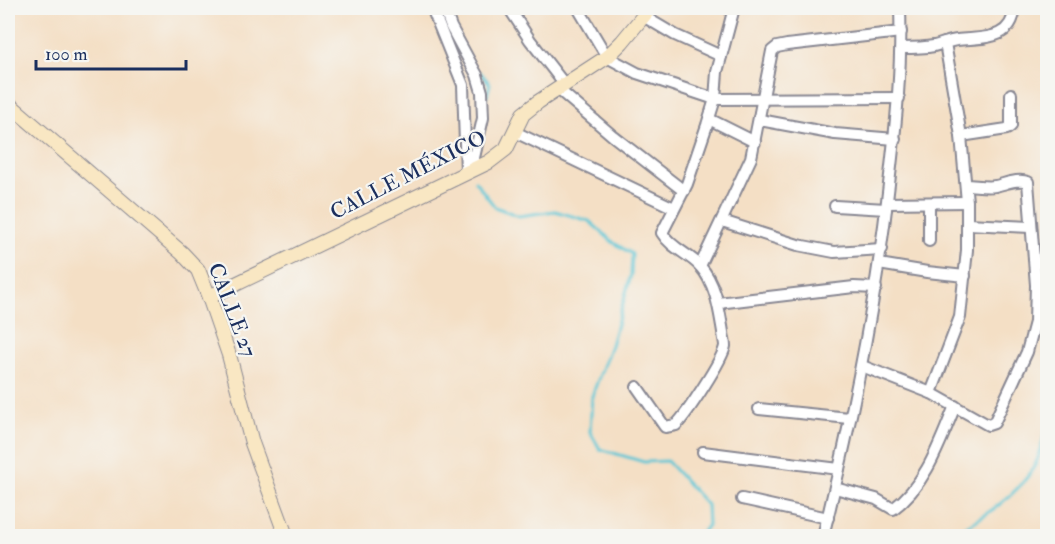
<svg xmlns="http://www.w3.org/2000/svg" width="1055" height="544" viewBox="0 0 1055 544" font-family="'IM FELL Double Pica',serif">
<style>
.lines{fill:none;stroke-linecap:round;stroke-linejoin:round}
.stream{stroke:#5bc6d5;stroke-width:3}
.street-casing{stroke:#888792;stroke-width:14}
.secondary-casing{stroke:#888792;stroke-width:16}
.street{stroke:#fff;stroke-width:10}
.secondary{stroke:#f9e7c3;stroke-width:14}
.labels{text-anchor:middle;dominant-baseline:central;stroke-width:4.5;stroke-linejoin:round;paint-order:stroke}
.street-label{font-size:21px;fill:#1b2f5e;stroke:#f6f6f2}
</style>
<rect width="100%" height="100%" fill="#f6f6f2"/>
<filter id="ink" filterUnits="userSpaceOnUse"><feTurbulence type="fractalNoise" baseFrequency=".0167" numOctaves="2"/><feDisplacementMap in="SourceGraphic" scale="12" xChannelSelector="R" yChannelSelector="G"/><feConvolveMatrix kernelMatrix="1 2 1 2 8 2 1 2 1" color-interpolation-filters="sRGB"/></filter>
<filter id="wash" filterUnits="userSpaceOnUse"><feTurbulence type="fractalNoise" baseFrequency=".008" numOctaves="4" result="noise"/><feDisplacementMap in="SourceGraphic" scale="24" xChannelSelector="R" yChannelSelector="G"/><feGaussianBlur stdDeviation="1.35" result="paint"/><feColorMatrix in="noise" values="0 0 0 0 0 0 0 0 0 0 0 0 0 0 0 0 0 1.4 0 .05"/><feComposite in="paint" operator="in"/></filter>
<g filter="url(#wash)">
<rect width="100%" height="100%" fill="#f4dfc5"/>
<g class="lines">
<!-- stream -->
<g class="stream">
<path d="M 481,73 L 490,84 L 487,95"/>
<path d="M 475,181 L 495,207 L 519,216 L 555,211 L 589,221 L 614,243 L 632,254 L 631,275 L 611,345 L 592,396 L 590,432 L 600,449 L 644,462 L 667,461 L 707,505 L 708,525 L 702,533 L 687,536"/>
<path d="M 950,536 C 981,518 1018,497 1035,465 C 1042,452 1044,434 1048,420"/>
</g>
</g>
</g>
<g filter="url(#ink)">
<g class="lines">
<!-- street casing -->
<g class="street-casing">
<g id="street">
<path d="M 432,8 L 463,85 L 466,172"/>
<path d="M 444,8 L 451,27 L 477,75 L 482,92 L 483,118 L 471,171"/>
<path d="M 509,8 L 530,40 L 565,85"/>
<path d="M 578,8 L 607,57 L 637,73 L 715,99 L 899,98"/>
<path d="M 643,16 L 675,35 L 721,56"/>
<path d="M 901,48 C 912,48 923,48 934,46 C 942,44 949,41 957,40 C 982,37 1011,42 1015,8"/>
<path d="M 558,89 L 613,136 L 684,191"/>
<path d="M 709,119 L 755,142"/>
<path d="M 760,120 L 835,134 L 895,139"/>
<path d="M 515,132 L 674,208"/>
<path d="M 961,136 L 1007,129 L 1011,126 L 1011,94"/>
<path d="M 887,203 L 967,202"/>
<path d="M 929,203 L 929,241"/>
<path d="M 835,206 L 886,209"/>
<path d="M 722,221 L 798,245 L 834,252 L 882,249"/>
<path d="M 967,224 L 1030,227"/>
<path d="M 879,264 L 927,272 L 965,276"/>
<path d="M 700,266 L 751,158 L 772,51 L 777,47 L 787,45 L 901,32"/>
<path d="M 718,303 L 854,287 L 876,288"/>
<path d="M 862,366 L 931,393 L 988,425 L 994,423 L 1027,352 L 1035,322 L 1036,285 L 1028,182 C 1017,178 1006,184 995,186 C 986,188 975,185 966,185"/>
<path d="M 637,387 L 665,427 L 676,425 C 687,414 723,359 725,346 C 725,342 723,336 723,332 C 719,309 716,284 700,266 C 689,254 671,248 662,233 L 687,184 L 707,125 L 715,99 L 717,72 L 734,8"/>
<path d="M 931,393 L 960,317 L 967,250 L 967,202 L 961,136 L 945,43"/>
<path d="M 759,409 L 849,418"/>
<path d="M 703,452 L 839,469"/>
<path d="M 835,488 L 876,499 L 893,509 C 926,485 940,442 955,406"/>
<path d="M 742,499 L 828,518"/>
<path d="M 823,536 C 852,420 876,303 889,184 C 896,125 902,67 900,8"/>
</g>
</g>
<!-- secondary casing -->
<g class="secondary-casing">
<g id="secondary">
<path d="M 8,103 L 182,253 L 198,270 L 209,297 L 229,355 L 252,443 L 286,536"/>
<path d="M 209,297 L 489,162 L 506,149 L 523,114 L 538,102 L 607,57 L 622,42 L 650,8"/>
</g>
</g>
<!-- street -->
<use href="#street" class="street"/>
<!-- secondary -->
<use href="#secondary" class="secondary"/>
</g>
</g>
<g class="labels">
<!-- street labels -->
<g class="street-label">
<text transform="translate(408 175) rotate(-27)">CALLE MÉXICO</text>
<text transform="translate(232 310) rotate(69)">CALLE 27</text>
</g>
</g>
<!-- margin -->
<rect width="1055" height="544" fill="none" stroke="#f6f6f2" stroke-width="30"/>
<!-- scale -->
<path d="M36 60v9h150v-9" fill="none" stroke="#1b2f5e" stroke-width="3"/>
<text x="45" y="60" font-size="18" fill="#1b2f5e" stroke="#f6f6f2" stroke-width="4.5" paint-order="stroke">100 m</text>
</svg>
